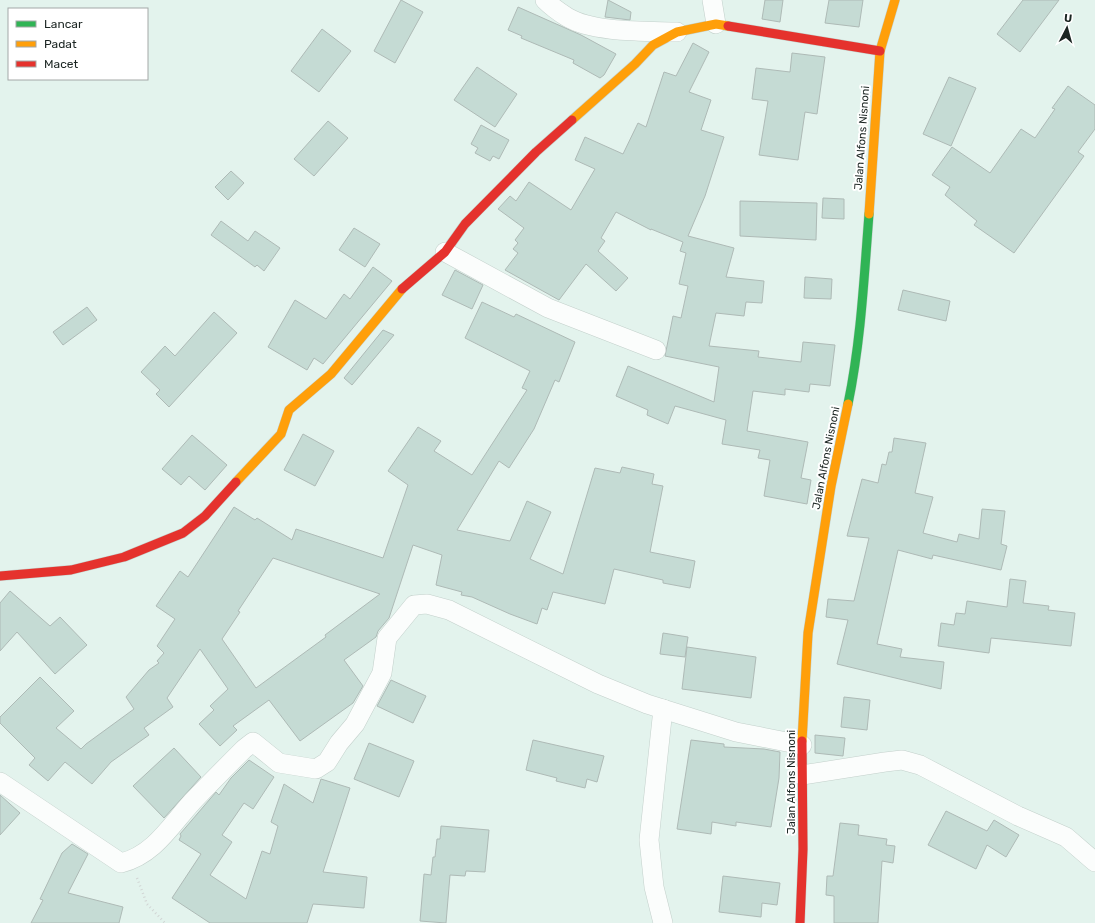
<svg xmlns="http://www.w3.org/2000/svg" width="1095" height="923" viewBox="0 0 1095 923" font-family="Rubik,sans-serif">
<style>
.building{fill:#c5dbd4;stroke:#aebab6;fill-rule:evenodd}
.lines{fill:none;stroke-linecap:round;stroke-linejoin:round}
.street-casing{stroke:#c3d0cb;stroke-width:20}
.fast-casing{stroke:#c3d0cb;stroke-width:10}
.slow-casing{stroke:#c3d0cb;stroke-width:10}
.jam-casing{stroke:#c3d0cb;stroke-width:10}
.path{stroke:#d1d5d4;stroke-width:2.5;stroke-dasharray:1 3;stroke-linecap:butt}
.street{stroke:#fbfdfc;stroke-width:19}
.fast{stroke:#30b455;stroke-width:9}
.slow{stroke:#ff9f0a;stroke-width:9}
.jam{stroke:#e5322d;stroke-width:9}
.labels{text-anchor:middle;dominant-baseline:central;stroke-width:4;stroke-linejoin:round;paint-order:stroke}
.street-label{font-size:11px;fill:#1b2522;stroke:#fff}
</style>
<rect width="100%" height="100%" fill="#e3f3ed"/>
<!-- building -->
<g class="building">
<path d="M 401,0 L 423,12 L 395,63 L 374,51 Z"/>
<path d="M 608,0 L 631,12 L 630,20 L 605,17 Z"/>
<path d="M 765,0 L 783,0 L 780,22 L 762,19 Z"/>
<path d="M 829,0 L 863,0 L 859,27 L 825,23 Z"/>
<path d="M 1023,0 L 1059,0 L 1020,52 L 997,34 Z"/>
<path d="M 518,7 L 581,35 L 616,54 L 604,75 L 600,78 L 573,63 L 574,60 L 521,38 L 522,36 L 508,30 Z"/>
<path d="M 322,29 L 351,51 L 319,92 L 291,71 Z"/>
<path d="M 693,43 L 709,52 L 689,92 L 711,100 L 701,130 L 724,137 L 705,196 L 688,236 L 734,248 L 726,277 L 764,281 L 762,303 L 746,302 L 744,316 L 716,313 L 709,346 L 759,351 L 758,357 L 801,362 L 803,342 L 835,345 L 830,386 L 810,384 L 809,392 L 785,389 L 785,395 L 753,391 L 747,431 L 808,442 L 801,478 L 811,480 L 807,504 L 764,496 L 770,460 L 758,458 L 760,450 L 722,444 L 726,420 L 675,406 L 668,424 L 647,415 L 648,410 L 616,396 L 628,366 L 714,402 L 719,367 L 665,356 L 673,316 L 681,318 L 688,286 L 679,284 L 686,253 L 680,251 L 683,242 L 651,229 L 651,230 L 616,212 L 601,238 L 605,241 L 598,251 L 628,278 L 616,291 L 586,264 L 559,300 L 505,270 L 518,253 L 513,249 L 518,243 L 515,240 L 524,228 L 498,209 L 510,196 L 516,201 L 529,182 L 571,210 L 595,169 L 575,160 L 585,137 L 623,154 L 638,123 L 646,127 L 664,72 L 676,76 Z"/>
<path d="M 792,53 L 825,57 L 817,114 L 805,112 L 798,160 L 759,155 L 768,101 L 752,99 L 756,68 L 790,72 Z"/>
<path d="M 477,67 L 517,94 L 495,127 L 454,100 Z"/>
<path d="M 949,77 L 976,88 L 951,146 L 923,134 Z"/>
<path d="M 1068,86 L 1095,105 L 1095,129 L 1078,152 L 1084,156 L 1014,253 L 974,225 L 977,221 L 945,195 L 950,187 L 932,175 L 952,147 L 990,173 L 1021,129 L 1035,138 L 1055,109 L 1052,108 Z"/>
<path d="M 328,121 L 348,138 L 314,176 L 294,159 Z"/>
<path d="M 481,125 L 509,140 L 499,159 L 493,156 L 490,161 L 475,153 L 478,148 L 471,144 Z"/>
<path d="M 231,171 L 244,183 L 228,200 L 215,187 Z"/>
<path d="M 823,198 L 844,199 L 844,219 L 822,218 Z"/>
<path d="M 740,201 L 817,203 L 816,240 L 740,236 Z"/>
<path d="M 221,221 L 248,241 L 255,231 L 280,248 L 264,271 L 257,265 L 255,267 L 211,235 Z"/>
<path d="M 354,228 L 380,244 L 365,267 L 339,250 Z"/>
<path d="M 373,267 L 392,281 L 323,364 L 314,358 L 307,370 L 268,347 L 295,300 L 326,319 L 344,294 L 350,299 Z"/>
<path d="M 455,270 L 483,285 L 472,309 L 442,295 Z"/>
<path d="M 805,277 L 832,279 L 831,299 L 804,298 Z"/>
<path d="M 903,290 L 950,301 L 946,321 L 898,310 Z"/>
<path d="M 482,302 L 514,317 L 516,314 L 575,342 L 559,382 L 555,380 L 534,429 L 509,468 L 499,461 L 457,530 L 510,541 L 527,501 L 551,512 L 530,559 L 563,574 L 595,468 L 620,473 L 622,467 L 654,474 L 652,484 L 663,486 L 650,552 L 695,561 L 690,588 L 663,583 L 663,580 L 614,569 L 605,604 L 553,592 L 547,610 L 542,608 L 537,624 L 510,614 L 472,597 L 461,595 L 462,592 L 436,585 L 442,555 L 413,545 L 389,618 L 378,631 L 376,637 L 344,660 L 363,686 L 353,703 L 300,741 L 269,700 L 233,726 L 237,730 L 220,746 L 199,724 L 214,710 L 210,706 L 228,689 L 200,649 L 167,698 L 173,707 L 144,728 L 149,735 L 111,762 L 92,784 L 65,762 L 48,781 L 29,765 L 35,758 L 0,723 L 0,717 L 40,677 L 74,711 L 56,728 L 81,749 L 86,744 L 134,709 L 126,697 L 149,670 L 159,663 L 157,661 L 164,653 L 157,646 L 175,619 L 156,606 L 180,571 L 188,577 L 234,507 L 255,520 L 257,518 L 292,540 L 296,529 L 383,558 L 408,485 L 388,471 L 418,427 L 441,441 L 434,451 L 472,475 L 527,390 L 522,388 L 530,371 L 465,338 ZM 273,558 L 380,594 L 325,635 L 326,637 L 256,688 L 222,639 L 240,612 L 238,611 Z"/>
<path d="M 87,307 L 97,320 L 63,345 L 53,332 Z"/>
<path d="M 214,312 L 237,333 L 169,407 L 156,394 L 160,390 L 141,372 L 165,346 L 175,356 Z"/>
<path d="M 383,330 L 394,335 L 352,385 L 344,378 Z"/>
<path d="M 303,434 L 334,451 L 315,486 L 284,470 Z"/>
<path d="M 192,435 L 227,465 L 205,490 L 189,476 L 181,485 L 162,469 Z"/>
<path d="M 894,438 L 926,443 L 915,493 L 933,497 L 923,533 L 957,542 L 959,534 L 979,539 L 982,509 L 1005,511 L 1001,544 L 1007,546 L 1001,570 L 933,555 L 932,559 L 898,550 L 877,644 L 902,649 L 900,657 L 944,662 L 941,689 L 837,664 L 848,620 L 826,617 L 828,599 L 854,601 L 869,538 L 847,536 L 862,479 L 878,483 L 882,464 L 886,465 L 889,452 L 892,452 Z"/>
<path d="M 1010,579 L 1026,581 L 1023,603 L 1049,606 L 1048,610 L 1075,613 L 1071,646 L 991,638 L 989,653 L 938,646 L 941,623 L 954,625 L 956,613 L 965,614 L 967,601 L 1007,607 Z"/>
<path d="M 10,591 L 50,626 L 60,617 L 87,645 L 55,674 L 17,632 L 0,651 L 0,603 Z"/>
<path d="M 663,633 L 688,637 L 685,657 L 660,654 Z"/>
<path d="M 687,647 L 756,657 L 751,698 L 682,689 Z"/>
<path d="M 391,680 L 426,696 L 413,723 L 377,706 Z"/>
<path d="M 844,697 L 870,700 L 867,730 L 841,727 Z"/>
<path d="M 815,735 L 845,738 L 843,756 L 815,753 Z"/>
<path d="M 533,740 L 604,756 L 597,782 L 587,779 L 585,788 L 556,781 L 557,778 L 526,770 Z"/>
<path d="M 691,740 L 724,744 L 724,747 L 764,749 L 780,752 L 779,778 L 771,827 L 736,822 L 736,826 L 712,822 L 711,834 L 677,829 Z"/>
<path d="M 369,743 L 414,761 L 399,797 L 354,779 Z"/>
<path d="M 174,748 L 201,777 L 164,818 L 133,786 Z"/>
<path d="M 249,760 L 274,777 L 253,809 L 244,803 L 222,835 L 232,842 L 210,875 L 246,899 L 262,851 L 270,854 L 278,826 L 271,822 L 284,784 L 313,803 L 321,779 L 350,788 L 323,872 L 367,877 L 364,908 L 313,904 L 307,923 L 210,923 L 172,898 L 201,854 L 179,840 L 181,836 L 180,834 L 216,792 L 219,795 L 231,778 Z"/>
<path d="M 0,795 L 20,813 L 0,835 Z"/>
<path d="M 946,811 L 987,831 L 994,820 L 1019,835 L 1006,857 L 987,845 L 976,869 L 928,845 Z"/>
<path d="M 840,823 L 859,825 L 858,835 L 887,839 L 886,845 L 895,846 L 893,863 L 882,861 L 878,923 L 834,923 L 834,896 L 826,895 L 827,876 L 833,876 Z"/>
<path d="M 441,826 L 489,830 L 485,872 L 466,871 L 465,876 L 450,875 L 446,923 L 420,921 L 424,874 L 431,875 L 433,857 L 435,857 L 437,839 L 440,839 Z"/>
<path d="M 72,844 L 88,854 L 68,893 L 123,907 L 119,923 L 31,923 L 43,900 L 40,899 L 62,853 Z"/>
<path d="M 723,876 L 780,883 L 777,905 L 762,903 L 761,917 L 719,912 Z"/>
</g>
<g class="lines">
<!-- street casing -->
<g class="street-casing">
<g id="street">
<path d="M 545,0 C 551,6 559,12 567,17 C 593,33 647,31 677,32"/>
<path d="M 712,0 L 716,24"/>
<path d="M 445,252 L 548,308 L 656,350"/>
<path d="M 663,709 L 649,840 L 654,887 L 663,923"/>
<path d="M 802,775 L 885,762 L 902,760 L 920,765 L 1018,816 L 1066,837 L 1095,862"/>
<path d="M 0,782 L 121,863 C 154,855 171,825 192,802 C 209,784 227,766 244,749 L 253,742 L 279,763 L 316,769 L 327,762 L 339,743 L 355,724 L 382,673 L 387,638 L 414,605 L 427,604 L 449,610 L 598,684 L 647,704 L 736,732 L 802,745"/>
</g>
</g>
<!-- fast casing -->
<g class="fast-casing">
<path id="fast" d="M 848,404 C 861,341 864,278 869,214"/>
</g>
<!-- slow casing -->
<g class="slow-casing">
<g id="slow">
<path d="M 572,120 L 635,64 L 653,45 L 677,32 L 716,24 L 728,26"/>
<path d="M 869,214 L 880,51 L 895,0"/>
<path d="M 236,482 L 281,434 L 289,410 L 331,374 L 402,289"/>
<path d="M 802,741 L 808,633 L 831,486 L 848,404"/>
</g>
</g>
<!-- jam casing -->
<g class="jam-casing">
<g id="jam">
<path d="M 728,26 L 880,51"/>
<path d="M 402,289 L 445,252 L 465,224 L 536,152 L 572,120"/>
<path d="M 0,576 L 71,570 L 124,557 L 183,533 L 205,516 L 236,482"/>
<path d="M 800,923 L 803,849 L 802,741"/>
</g>
</g>
<!-- path -->
<path class="path" d="M 137,878 L 147,904 L 165,923"/>
<!-- street -->
<use href="#street" class="street"/>
<!-- fast -->
<use href="#fast" class="fast"/>
<!-- slow -->
<use href="#slow" class="slow"/>
<!-- jam -->
<use href="#jam" class="jam"/>
</g>
<g class="labels">
<!-- street labels -->
<g class="street-label">
<text transform="translate(862 138) rotate(-86)">Jalan Alfons Nisnoni</text>
<text transform="translate(826 458) rotate(-79)">Jalan Alfons Nisnoni</text>
<text transform="translate(791 782) rotate(-90)">Jalan Alfons Nisnoni</text>
</g>
</g>
<!-- legend -->
<rect x="8" y="8" width="140" height="72" fill="#ffffff" stroke="#a4a8a7"/>
<rect x="16" y="21" width="20" height="6" fill="#30b455" stroke="#a4a8a7"/>
<text x="44" y="28" font-size="12" fill="#1b2522">Lancar</text>
<rect x="16" y="41" width="20" height="6" fill="#ff9f0a" stroke="#a4a8a7"/>
<text x="44" y="48" font-size="12" fill="#1b2522">Padat</text>
<rect x="16" y="61" width="20" height="6" fill="#e5322d" stroke="#a4a8a7"/>
<text x="44" y="68" font-size="12" fill="#1b2522">Macet</text>
<!-- north arrow -->
<g transform="translate(1067 28) rotate(6)" stroke="#ffffff" stroke-width="3" paint-order="stroke">
<path d="M0-3L7 15L0 10L-7 15Z" fill="#1b2522"/>
<text y="-6" font-size="11" font-weight="bold" text-anchor="middle" fill="#1b2522">U</text>
</g>
</svg>
